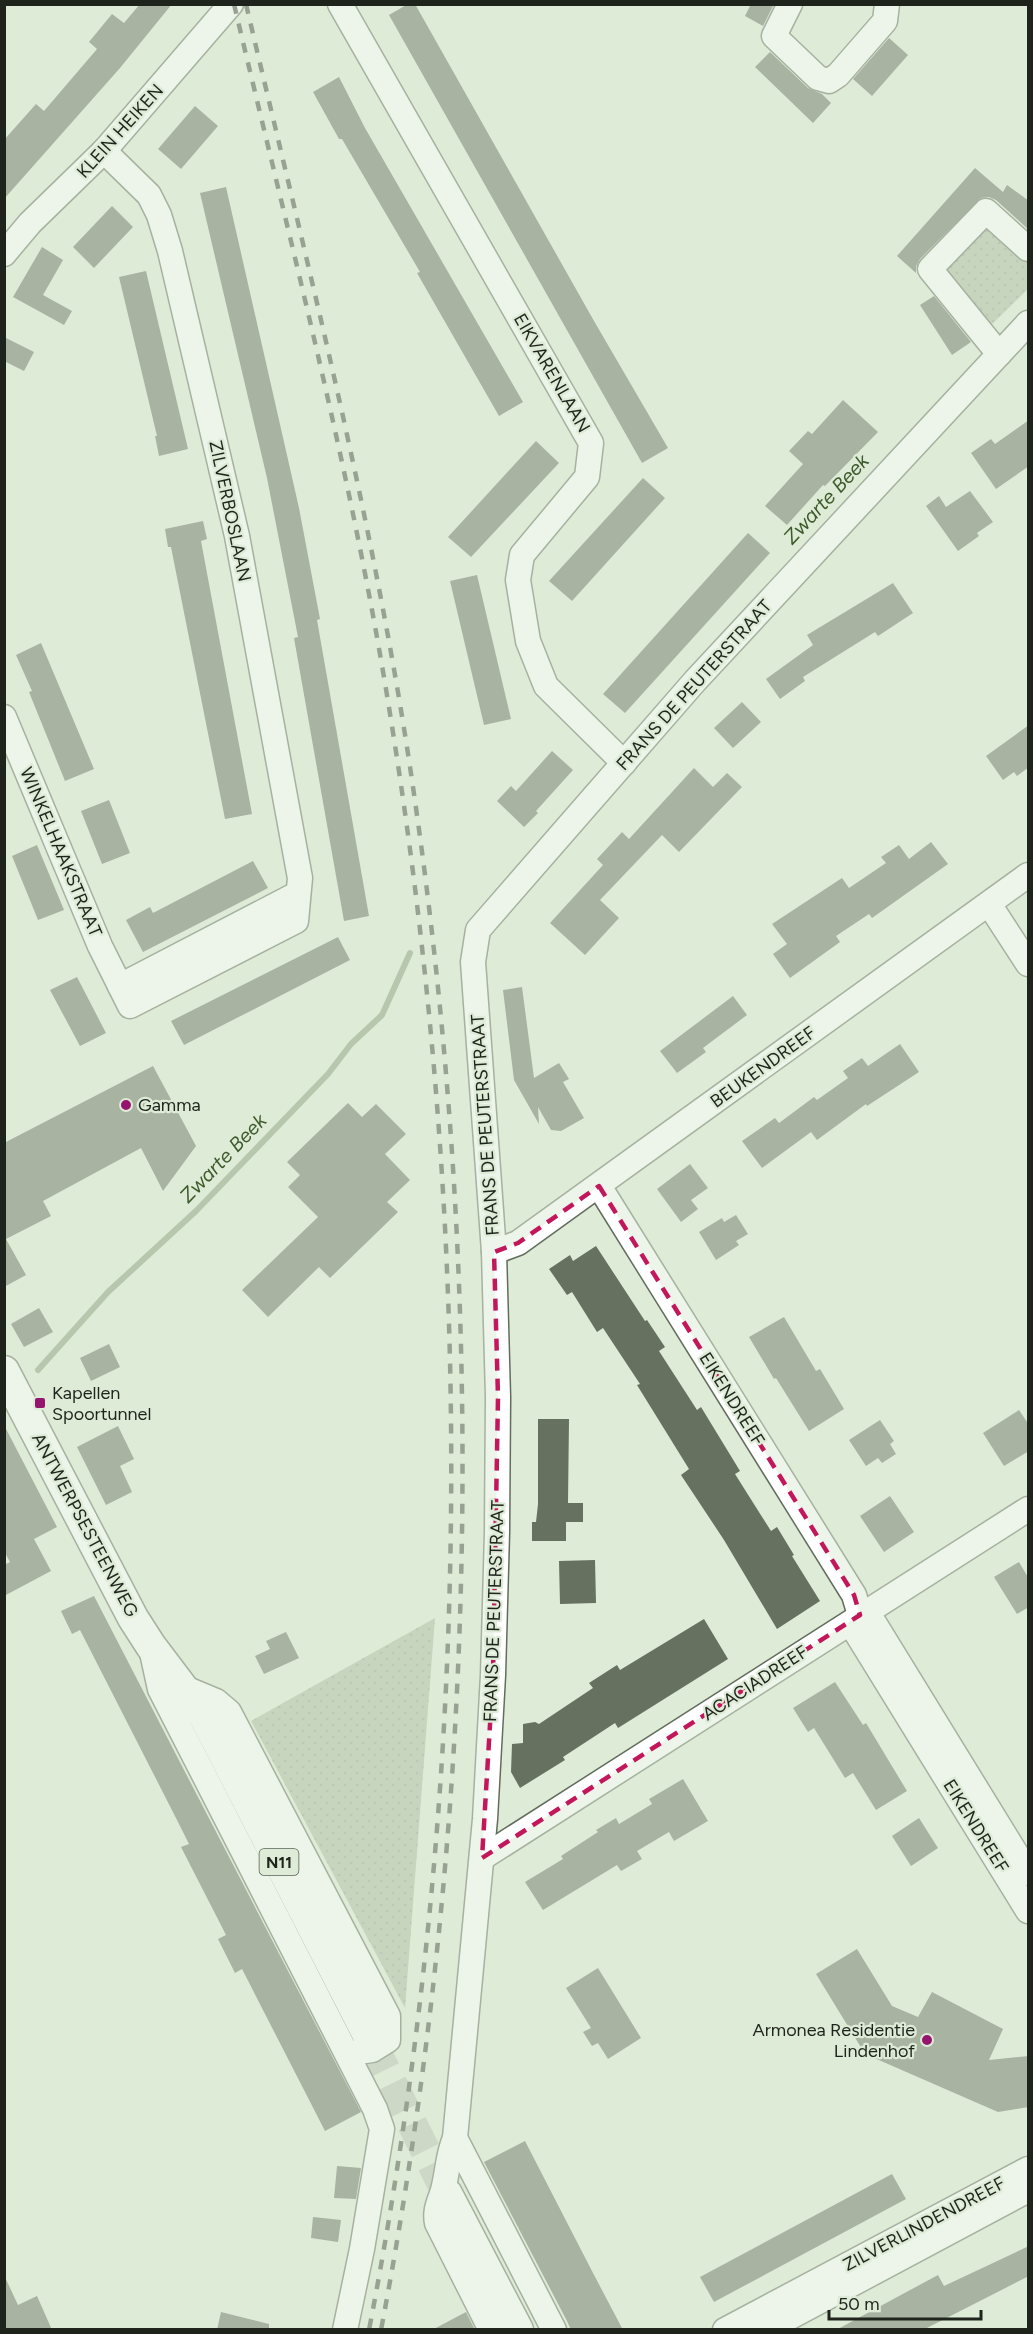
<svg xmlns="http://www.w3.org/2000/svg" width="1033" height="2334" viewBox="0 0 1033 2334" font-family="Figtree,sans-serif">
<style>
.green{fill:url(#green-dots)}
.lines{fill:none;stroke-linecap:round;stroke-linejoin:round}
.stream{stroke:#879c7c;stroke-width:6}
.building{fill:#667160}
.major-tunnel{stroke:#b8c3b2;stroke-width:30;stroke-dasharray:30 15;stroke-linecap:butt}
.minor-casing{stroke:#626d5c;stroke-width:27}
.major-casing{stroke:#626d5c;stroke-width:33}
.minor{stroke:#fff;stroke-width:24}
.major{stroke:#fff;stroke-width:30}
.rail{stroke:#434940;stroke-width:4.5;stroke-dasharray:10 10;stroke-linecap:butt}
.marked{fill:none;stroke:#c2185b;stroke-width:4.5;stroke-dasharray:12 8;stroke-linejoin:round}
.poi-dot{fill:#95146d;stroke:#deebd7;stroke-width:2}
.labels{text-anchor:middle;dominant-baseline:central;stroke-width:4.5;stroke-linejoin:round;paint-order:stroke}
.shield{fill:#deebd7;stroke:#585f54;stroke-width:1.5}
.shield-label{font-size:16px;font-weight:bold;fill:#1e231c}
.street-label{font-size:18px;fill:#1e231c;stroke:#deebd7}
.poi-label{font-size:18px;fill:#1e231c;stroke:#deebd7;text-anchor:start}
.water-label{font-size:20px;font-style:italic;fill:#3d5b2a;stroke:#deebd7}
</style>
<defs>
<pattern id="green-dots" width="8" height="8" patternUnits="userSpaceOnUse" patternTransform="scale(1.5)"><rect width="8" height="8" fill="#abbba3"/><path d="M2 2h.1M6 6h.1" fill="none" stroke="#93a08c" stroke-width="1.8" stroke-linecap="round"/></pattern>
</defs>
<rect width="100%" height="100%" fill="#deebd7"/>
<!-- green -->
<g class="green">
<path d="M 976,226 L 990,226 L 1028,254 L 1028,289 L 986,330 L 946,270 L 946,261 Z"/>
<path d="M 435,1618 L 405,2008 L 251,1721 Z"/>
</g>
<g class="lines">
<!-- stream -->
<path class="stream" d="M 38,1370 L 108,1292 L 196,1211 L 328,1074 L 351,1044 L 382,1015 L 410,953"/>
</g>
<!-- building -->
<g class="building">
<path d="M 140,4 L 172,4 L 120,68 L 4,199 L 4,140 L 36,104 L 44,111 L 97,49 L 89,42 L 112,14 L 124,23 Z"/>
<path d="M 408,4 L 415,4 L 594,321 L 668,448 L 642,463 L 389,15 Z"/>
<path d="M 751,4 L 774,4 L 763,26 L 745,16 Z"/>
<path d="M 889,38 L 908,55 L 872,96 L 853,79 Z"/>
<path d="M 770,52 L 808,88 L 822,94 L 831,103 L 813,123 L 755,67 Z"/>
<path d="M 339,77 L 365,128 L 523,402 L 499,416 L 417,273 L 420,272 L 342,139 L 339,139 L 313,92 Z"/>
<path d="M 195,106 L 218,126 L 181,169 L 158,149 Z"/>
<path d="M 975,168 L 1003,192 L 1007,185 L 1029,201 L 1029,230 L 996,200 L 989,197 L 981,198 L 920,259 L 916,266 L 916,273 L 897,256 Z"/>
<path d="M 226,187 L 299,508 L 320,619 L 317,620 L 369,916 L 344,921 L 294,638 L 298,637 L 267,478 L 200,193 Z"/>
<path d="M 112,206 L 133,227 L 94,268 L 73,247 Z"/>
<path d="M 42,247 L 63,260 L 43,295 L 72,311 L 64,325 L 13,297 Z"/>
<path d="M 146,271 L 188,449 L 159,456 L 155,436 L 157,436 L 119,277 Z"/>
<path d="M 934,296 L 971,342 L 952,355 L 920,305 Z"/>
<path d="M 4,337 L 34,352 L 24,371 L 4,361 Z"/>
<path d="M 843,400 L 878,432 L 825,486 L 823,485 L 787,525 L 765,506 L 803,464 L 789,451 L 808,431 L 812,434 Z"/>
<path d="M 1029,420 L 1029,466 L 996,489 L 971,453 L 991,439 L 995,444 Z"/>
<path d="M 536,441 L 559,463 L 471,557 L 448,537 Z"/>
<path d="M 643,478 L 665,498 L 572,601 L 549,581 Z"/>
<path d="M 970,491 L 993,522 L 977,533 L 979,536 L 958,551 L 926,506 L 939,496 L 946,507 Z"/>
<path d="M 203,521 L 207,539 L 201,541 L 252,814 L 225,819 L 171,547 L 168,547 L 165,529 Z"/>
<path d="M 748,533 L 770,553 L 625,713 L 603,694 Z"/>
<path d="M 477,575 L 511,719 L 484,725 L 450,581 Z"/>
<path d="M 893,583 L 913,613 L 878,636 L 875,632 L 803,677 L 805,681 L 780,699 L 766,679 L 813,645 L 807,635 Z"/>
<path d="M 41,643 L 94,769 L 65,781 L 29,692 L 32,691 L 16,655 Z"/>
<path d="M 742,702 L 761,722 L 733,748 L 714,728 Z"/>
<path d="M 1029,725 L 1029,767 L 1017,776 L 1014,772 L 1003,780 L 986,756 Z"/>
<path d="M 552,751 L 573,770 L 536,811 L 538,813 L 524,827 L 497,801 L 511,786 L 516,791 Z"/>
<path d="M 694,768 L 713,787 L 727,773 L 742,787 L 679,852 L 662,835 L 600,900 L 619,918 L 585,955 L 550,923 L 603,865 L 597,859 L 622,832 L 629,839 Z"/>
<path d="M 109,800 L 130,853 L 102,864 L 81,811 Z"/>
<path d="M 931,842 L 948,864 L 872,918 L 869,914 L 836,936 L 840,942 L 790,978 L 773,954 L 787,944 L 772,924 L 842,878 L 849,888 L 886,863 L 881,857 L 899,845 L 909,859 Z"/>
<path d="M 37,845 L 64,910 L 38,920 L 12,856 Z"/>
<path d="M 253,861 L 268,888 L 143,952 L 126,920 L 150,907 L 153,913 Z"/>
<path d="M 338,937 L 350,960 L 184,1045 L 171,1021 Z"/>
<path d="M 77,977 L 106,1033 L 80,1046 L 50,990 Z"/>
<path d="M 522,987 L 534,1078 L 559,1063 L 569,1079 L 563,1082 L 584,1118 L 561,1131 L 551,1130 L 538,1107 L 539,1124 L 514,1080 L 503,990 Z"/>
<path d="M 733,996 L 747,1015 L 703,1048 L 706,1052 L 677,1073 L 660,1051 Z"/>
<path d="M 900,1044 L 919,1072 L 867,1106 L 866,1104 L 817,1140 L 811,1132 L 762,1168 L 742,1141 L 775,1118 L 779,1123 L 814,1097 L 817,1100 L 848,1078 L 843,1071 L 862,1058 L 868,1066 Z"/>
<path d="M 153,1066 L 196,1146 L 163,1191 L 141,1148 L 43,1201 L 51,1216 L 6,1239 L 26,1275 L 4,1287 L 4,1143 Z"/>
<path d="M 348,1103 L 362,1117 L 376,1104 L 406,1134 L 385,1154 L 410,1180 L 387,1202 L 398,1212 L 330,1278 L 319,1267 L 268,1317 L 242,1290 L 318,1217 L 288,1187 L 300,1175 L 287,1162 Z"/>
<path d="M 690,1164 L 708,1188 L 691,1200 L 698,1209 L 681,1222 L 657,1189 Z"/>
<path d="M 736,1215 L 748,1234 L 736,1241 L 739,1245 L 716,1260 L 699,1232 L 722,1218 L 724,1222 Z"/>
<path d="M 596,1246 L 645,1321 L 647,1320 L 665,1347 L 659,1351 L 697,1410 L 701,1407 L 740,1471 L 735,1474 L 771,1531 L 777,1527 L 794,1555 L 792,1556 L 820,1601 L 777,1629 L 724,1540 L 681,1475 L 689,1469 L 637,1385 L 640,1384 L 603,1328 L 597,1332 L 572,1292 L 567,1295 L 549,1269 L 570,1255 L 573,1261 Z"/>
<path d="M 39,1308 L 53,1332 L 24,1347 L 11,1324 Z"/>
<path d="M 784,1317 L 816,1371 L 820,1369 L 844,1409 L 809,1431 L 776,1378 L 774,1379 L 749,1337 Z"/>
<path d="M 109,1344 L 120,1367 L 91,1381 L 80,1358 Z"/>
<path d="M 1019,1410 L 1029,1425 L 1029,1451 L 1004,1466 L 983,1433 Z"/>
<path d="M 538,1419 L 569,1419 L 568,1503 L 583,1503 L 583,1522 L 566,1522 L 566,1541 L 532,1541 L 532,1522 L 536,1522 L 538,1504 Z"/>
<path d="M 880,1420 L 894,1441 L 890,1444 L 896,1454 L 882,1463 L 878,1458 L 866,1466 L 849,1440 Z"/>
<path d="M 4,1425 L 57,1527 L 34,1539 L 51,1571 L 4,1596 L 4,1565 L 10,1562 L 4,1551 Z"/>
<path d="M 118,1426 L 134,1459 L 120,1466 L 132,1492 L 106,1505 L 77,1447 Z"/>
<path d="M 890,1496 L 914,1532 L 884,1552 L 860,1516 Z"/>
<path d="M 595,1560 L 596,1603 L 560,1604 L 559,1561 Z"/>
<path d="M 1019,1562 L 1029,1579 L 1029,1607 L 1017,1614 L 994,1577 Z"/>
<path d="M 94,1596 L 361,2112 L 325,2131 L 242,1969 L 235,1973 L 218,1939 L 226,1935 L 181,1847 L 189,1844 L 177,1820 L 80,1630 L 72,1634 L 61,1611 Z"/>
<path d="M 704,1619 L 728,1659 L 618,1728 L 615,1723 L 563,1757 L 565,1760 L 520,1788 L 511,1772 L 512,1744 L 523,1743 L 523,1724 L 535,1722 L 539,1724 L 593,1688 L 589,1683 L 617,1665 L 620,1670 Z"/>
<path d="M 286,1632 L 299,1658 L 264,1674 L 255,1656 L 270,1649 L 266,1641 Z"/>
<path d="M 835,1682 L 863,1725 L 866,1723 L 907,1791 L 876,1810 L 853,1773 L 845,1778 L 814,1728 L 808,1732 L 793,1708 Z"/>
<path d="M 683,1779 L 708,1821 L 674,1841 L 669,1832 L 637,1851 L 642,1859 L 621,1871 L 617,1865 L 543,1910 L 525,1882 L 563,1859 L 561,1856 L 598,1832 L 596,1830 L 616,1818 L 619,1824 L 652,1804 L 649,1799 Z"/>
<path d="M 919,1818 L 938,1848 L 911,1866 L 892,1836 Z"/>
<path d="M 857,1949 L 892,2006 L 918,2017 L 932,1992 L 1003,2029 L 989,2060 L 1029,2056 L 1029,2107 L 998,2112 L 865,2054 L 816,1974 Z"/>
<path d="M 598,1968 L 641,2038 L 608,2059 L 598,2043 L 592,2046 L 583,2032 L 591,2028 L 566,1988 Z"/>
<path d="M 525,2141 L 593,2273 L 623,2330 L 571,2330 L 567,2321 L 484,2162 Z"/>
<path d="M 337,2166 L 361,2168 L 356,2199 L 334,2198 Z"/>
<path d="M 892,2174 L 906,2199 L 714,2302 L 700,2277 Z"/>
<path d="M 313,2217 L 341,2220 L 338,2242 L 311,2238 Z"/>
<path d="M 1029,2246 L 1029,2276 L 923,2330 L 836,2330 L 938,2275 L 944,2286 Z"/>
<path d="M 4,2275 L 18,2305 L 37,2296 L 52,2330 L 4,2330 Z"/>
<path d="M 221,2312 L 269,2324 L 269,2330 L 217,2330 Z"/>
<path d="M 466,2312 L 475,2330 L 432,2330 Z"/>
</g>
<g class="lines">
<!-- major-tunnel -->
<path class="major-tunnel" d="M 372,2043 L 447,2194"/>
<!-- minor casing -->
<g class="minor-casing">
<g id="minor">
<path d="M 340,4 L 591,443 L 587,477 L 522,555 L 518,580 L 528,641 L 546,686 L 624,763"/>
<path d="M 790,4 L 774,36 L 818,78 L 829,81 L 838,75 L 885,21 L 887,4"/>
<path d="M 4,254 L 30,223 L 104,151 L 231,4"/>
<path d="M 999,354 L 930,269 L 986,211 L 1028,249"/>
<path d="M 4,717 L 100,946 L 130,1006 L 296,921 L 300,878 L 237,536 L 170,251 L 159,215 L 149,195 L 104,151"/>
<path d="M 989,904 L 1028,964"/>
<path d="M 120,986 L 297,894"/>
<path d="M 599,1186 L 854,1595 L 860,1615 L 857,1634 L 1028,1911"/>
<path d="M 494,1252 L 518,1243 L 1028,875"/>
<path d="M 860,1615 L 873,1621 L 1028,1873"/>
<path d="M 151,1648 L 160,1689 L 375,2109 L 382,2129 L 362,2249 L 345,2330"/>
<path d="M 180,1686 L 216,1701 L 229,1712 L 388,2016 L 388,2040 L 372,2050 L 358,2052"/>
<path d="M 482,1858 L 1028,1509"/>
<path d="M 455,2138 L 554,2330"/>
<path d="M 491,2330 L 437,2223 C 434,2208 441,2200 444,2186 C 448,2169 448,2154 455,2138 L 485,1819 L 493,1675 L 497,1532 L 498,1397 L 494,1252 L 473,962 L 478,930 L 695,681 L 1028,323"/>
<path d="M 725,2330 L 1028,2169"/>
<path d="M 766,2330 L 1028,2190"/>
</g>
</g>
<!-- major casing -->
<g class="major-casing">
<g id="major">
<path d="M 4,1371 L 133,1618 L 151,1646 L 204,1716 L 372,2043"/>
<path d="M 447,2194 L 518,2330"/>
</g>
</g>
<!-- minor -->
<use href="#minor" class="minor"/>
<!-- major -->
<use href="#major" class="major"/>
<!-- rail -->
<g class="rail">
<path d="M 234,4 C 290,242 353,479 391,720 C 477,1255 472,1796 369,2330"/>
<path d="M 246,4 C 308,269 377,532 415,801 C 488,1310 477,1825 381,2330"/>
</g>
</g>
<!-- marked area -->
<path d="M0 0H1033V2334H0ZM 599,1186 L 854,1595 L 860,1615 L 482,1858 L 493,1675 L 498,1397 L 494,1252 L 518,1243 Z" fill="#deebd7" fill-opacity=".55" fill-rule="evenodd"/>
<path class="marked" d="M 599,1186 L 854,1595 L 860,1615 L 482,1858 L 493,1675 L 498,1397 L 494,1252 L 518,1243 Z"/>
<!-- markers -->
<g class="poi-dot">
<circle cx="126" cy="1105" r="6"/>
<rect x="34" y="1397" width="12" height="12" rx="3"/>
<circle cx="927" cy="2040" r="6"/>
</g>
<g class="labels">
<!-- shield labels -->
<rect class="shield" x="259.5" y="1849" width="39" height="26" rx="4.5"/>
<g class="shield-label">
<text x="279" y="1862">N11</text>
</g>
<!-- street labels -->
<g class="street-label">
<text transform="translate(120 131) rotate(-48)">KLEIN HEIKEN</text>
<text transform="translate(552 373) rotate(60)">EIKVARENLAAN</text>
<text transform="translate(230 511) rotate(78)">ZILVERBOSLAAN</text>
<text transform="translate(694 685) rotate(-48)">FRANS DE PEUTERSTRAAT</text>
<text transform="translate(61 852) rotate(67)">WINKELHAAKSTRAAT</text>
<text transform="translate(763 1067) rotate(-36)">BEUKENDREEF</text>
<text transform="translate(485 1125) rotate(-94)">FRANS DE PEUTERSTRAAT</text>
<text transform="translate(732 1399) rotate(58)">EIKENDREEF</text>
<text transform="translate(85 1525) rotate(62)">ANTWERPSESTEENWEG</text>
<text transform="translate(494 1611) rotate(-88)">FRANS DE PEUTERSTRAAT</text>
<text transform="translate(755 1683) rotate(-33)">ACACIADREEF</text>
<text transform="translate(976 1826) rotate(58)">EIKENDREEF</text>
<text transform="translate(924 2224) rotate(-28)">ZILVERLINDENDREEF</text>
</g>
<!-- poi labels -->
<g class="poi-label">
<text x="138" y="1105">Gamma</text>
<text x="52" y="1393">Kapellen<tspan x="52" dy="21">Spoortunnel</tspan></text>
<text x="915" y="2030" text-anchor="end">Armonea Residentie<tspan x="915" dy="21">Lindenhof</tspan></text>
</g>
<!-- water labels -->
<g class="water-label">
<text transform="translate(826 499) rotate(-47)">Zwarte Beek</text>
<text transform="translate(223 1158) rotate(-46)">Zwarte Beek</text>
</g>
</g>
<!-- border -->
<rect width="1033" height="2334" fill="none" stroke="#1e231c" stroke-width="12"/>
<!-- scale -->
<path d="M829 2310v9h152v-9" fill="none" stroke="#1e231c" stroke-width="3"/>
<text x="838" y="2310" font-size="18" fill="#1e231c" stroke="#deebd7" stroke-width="4.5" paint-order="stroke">50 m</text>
</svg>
